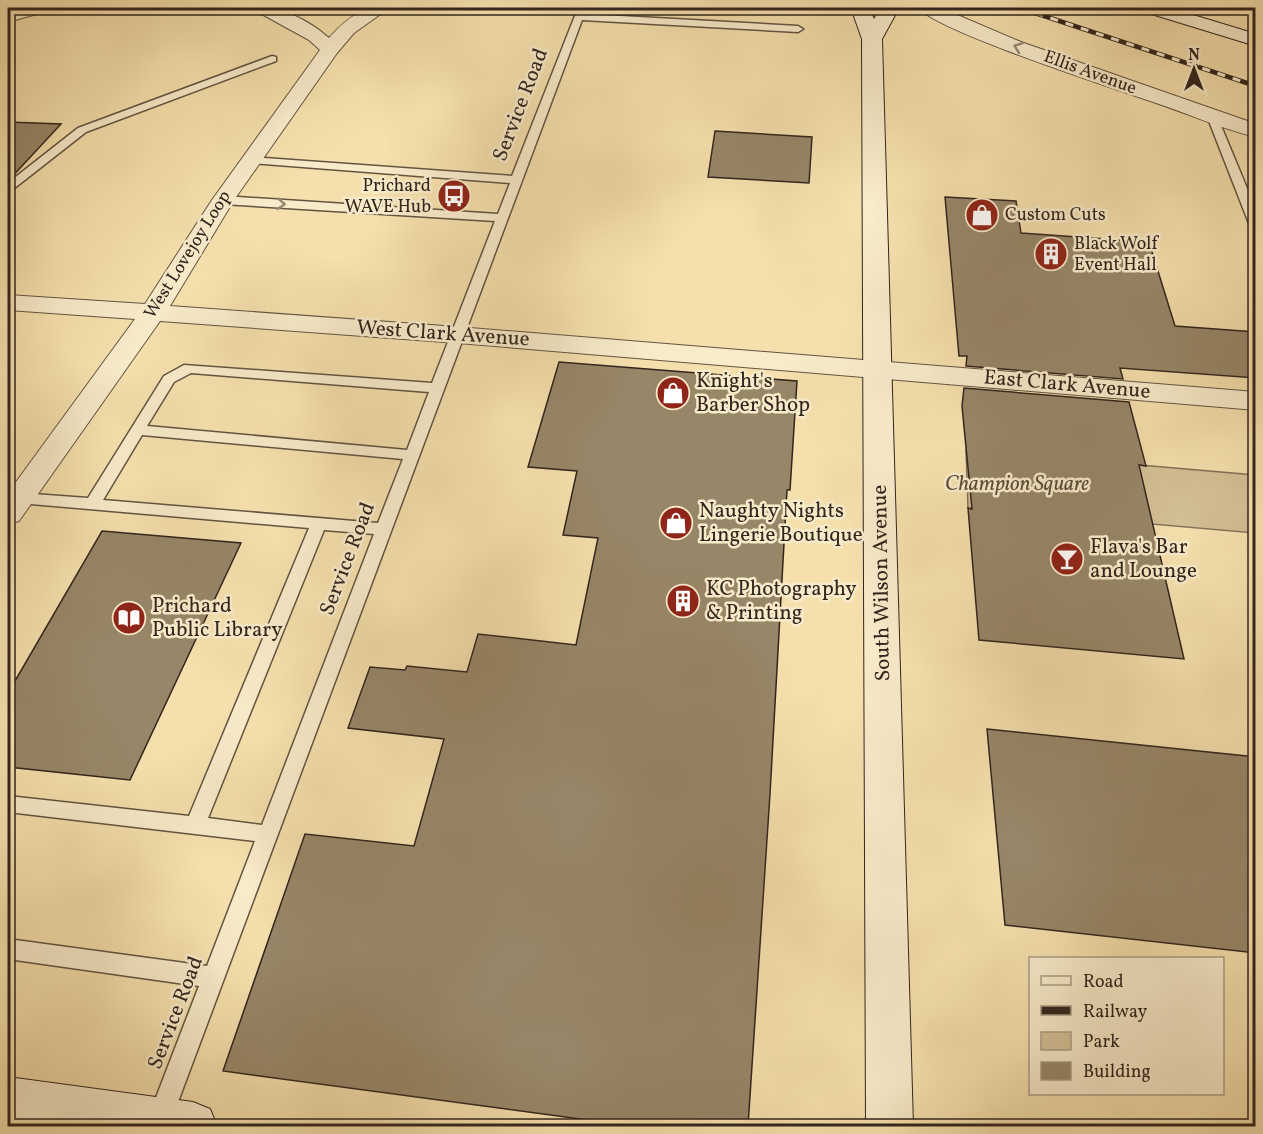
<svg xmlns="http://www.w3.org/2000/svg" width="1263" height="1134" viewBox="0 0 1263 1134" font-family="Vollkorn,serif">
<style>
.green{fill:#d4c095;stroke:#837259;stroke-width:1.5}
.building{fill:#978668;stroke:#32251d;stroke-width:1.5}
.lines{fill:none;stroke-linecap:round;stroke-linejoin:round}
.lane-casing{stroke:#635441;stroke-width:3}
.street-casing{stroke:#635441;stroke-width:2}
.secondary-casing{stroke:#32251d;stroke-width:2}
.lane{fill:#f8ebca;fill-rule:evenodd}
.street{fill:#f8ebca;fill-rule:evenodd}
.secondary{fill:#f8ebca;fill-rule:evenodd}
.rail-casing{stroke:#32251d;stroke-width:4.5}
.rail{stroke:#f8ebca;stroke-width:3;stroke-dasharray:8;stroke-linecap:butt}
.oneway{stroke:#958874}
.labels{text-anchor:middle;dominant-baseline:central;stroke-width:5;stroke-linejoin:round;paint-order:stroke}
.far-street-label{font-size:18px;fill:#32251d;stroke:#f8ebca}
.far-poi-label{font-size:18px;fill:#32251d;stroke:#f8ebca;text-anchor:start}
.street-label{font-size:21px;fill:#32251d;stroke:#f8ebca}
.poi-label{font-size:21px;fill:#32251d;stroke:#f8ebca;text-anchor:start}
.park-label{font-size:21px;font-style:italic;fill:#5a4c3b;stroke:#f8ebca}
</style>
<rect width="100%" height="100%" fill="#f5e0ad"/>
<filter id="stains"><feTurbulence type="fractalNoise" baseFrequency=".00333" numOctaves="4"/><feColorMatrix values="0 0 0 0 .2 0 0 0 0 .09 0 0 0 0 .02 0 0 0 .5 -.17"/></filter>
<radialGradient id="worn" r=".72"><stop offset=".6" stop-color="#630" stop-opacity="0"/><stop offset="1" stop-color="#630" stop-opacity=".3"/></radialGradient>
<!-- green -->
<path class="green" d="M 966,450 L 1255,475 L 1255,533 L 968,508 Z"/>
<!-- building -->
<g class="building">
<path d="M 8,122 L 61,124 L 8,181 Z"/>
<path d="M 715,131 L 812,137 L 809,183 L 708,177 Z"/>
<path d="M 945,197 L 1016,201 L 1021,233 L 1149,242 L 1175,326 L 1256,332 L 1256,378 L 1120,368 L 1123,379 L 966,366 L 967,356 L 959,356 Z"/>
<path d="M 559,362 L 797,381 L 790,490 L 787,490 L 770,794 L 748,1126 L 632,1126 L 223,1071 L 305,834 L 414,846 L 444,739 L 348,728 L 370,667 L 405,670 L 407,666 L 467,672 L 478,634 L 576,645 L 598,538 L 563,535 L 577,471 L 528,467 Z"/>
<path d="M 964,388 L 1129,402 L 1146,466 L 1139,465 L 1184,659 L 979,640 L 968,508 L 972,509 L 962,406 Z"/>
<path d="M 102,531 L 241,543 L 130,780 L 8,767 L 8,693 Z"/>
<path d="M 987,729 L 1256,757 L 1256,953 L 1005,925 Z"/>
</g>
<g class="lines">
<!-- lane casing -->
<g class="lane-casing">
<g id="lane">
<path d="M 578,8 L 586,8 L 584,14 L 798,26 L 803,29 L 798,32 L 582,20 L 169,1126 L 145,1126 L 199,986 L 8,959 L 8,939 L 207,966 L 255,841 L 8,812 L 8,796 L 189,816 L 309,528 L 19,503 L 13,502 L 11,498 L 13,494 L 19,493 L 88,498 L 164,376 L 184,365 L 432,383 L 495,221 L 223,204 L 217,200 L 223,196 L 498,214 L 510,183 L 251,163 L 245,160 L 251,157 L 512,176 ZM 191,373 L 429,392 L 407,450 L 147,426 L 174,382 ZM 142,435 L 403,459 L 378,523 L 103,500 ZM 324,530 L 374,534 L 262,825 L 208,818 Z"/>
<path d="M 272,56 L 276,57 L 276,61 L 86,132 L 12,190 L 8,191 L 8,183 L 78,128 Z"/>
<path d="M 1212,113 L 1217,116 L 1256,210 L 1256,230 L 1250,226 L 1207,116 Z"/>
</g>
</g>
<!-- street casing -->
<g class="street-casing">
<g id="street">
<path d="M 21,8 L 47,8 L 44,12 L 8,22 L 8,11 Z"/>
<path d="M 255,8 C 280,5 310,21 329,38 C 346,19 363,5 389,8 L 354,33 L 337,53 L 234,200 L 170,306 L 458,327 L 1256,392 L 1256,410 L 458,343 L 160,321 L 19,521 L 8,524 L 8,493 L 135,319 L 8,310 L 8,295 L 145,304 L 212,200 L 320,50 L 309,40 L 258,12 Z"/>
<path d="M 919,8 L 941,8 L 1021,42 L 1256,124 L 1256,137 C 1222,129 1189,114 1156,103 C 1119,90 934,30 919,8 Z"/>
</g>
</g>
<!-- secondary casing -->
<g class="secondary-casing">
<g id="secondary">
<path d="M 851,8 L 869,8 L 874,19 L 881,8 L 899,8 L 882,39 L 913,1126 L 866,1126 L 862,39 Z"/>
<path d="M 1143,8 L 1170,8 L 1256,34 L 1256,46 L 1145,12 Z"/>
<path d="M 8,1077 L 193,1102 L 210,1109 L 217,1126 L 31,1126 L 8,1123 Z"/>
</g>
</g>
<!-- lane -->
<use href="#lane" class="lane"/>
<!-- street -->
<use href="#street" class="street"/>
<!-- secondary -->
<use href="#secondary" class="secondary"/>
<!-- rail casing -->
<g class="rail-casing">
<path id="rail" d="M 1020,8 L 1256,86"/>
</g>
<!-- rail -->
<use href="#rail" class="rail"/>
</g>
<!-- one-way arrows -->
<defs><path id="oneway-chevron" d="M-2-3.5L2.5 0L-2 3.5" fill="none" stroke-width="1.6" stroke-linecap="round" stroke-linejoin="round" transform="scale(1.5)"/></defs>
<g class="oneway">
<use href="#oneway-chevron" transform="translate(1018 47) rotate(-160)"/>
<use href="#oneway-chevron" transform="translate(281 204) rotate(4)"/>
</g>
<!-- icons -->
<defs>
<g id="bus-disc" transform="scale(1.725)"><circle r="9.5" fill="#8f2418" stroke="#f8ebca"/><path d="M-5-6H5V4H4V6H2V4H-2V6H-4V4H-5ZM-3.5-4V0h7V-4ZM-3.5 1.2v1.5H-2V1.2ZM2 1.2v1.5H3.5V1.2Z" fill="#fff"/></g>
<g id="shop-disc" transform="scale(1.725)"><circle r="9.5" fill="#8f2418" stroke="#f8ebca"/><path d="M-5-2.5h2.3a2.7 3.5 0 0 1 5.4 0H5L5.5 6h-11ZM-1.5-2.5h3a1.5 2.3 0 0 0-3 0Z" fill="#fff"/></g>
<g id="building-disc" transform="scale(1.725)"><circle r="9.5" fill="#8f2418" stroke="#f8ebca"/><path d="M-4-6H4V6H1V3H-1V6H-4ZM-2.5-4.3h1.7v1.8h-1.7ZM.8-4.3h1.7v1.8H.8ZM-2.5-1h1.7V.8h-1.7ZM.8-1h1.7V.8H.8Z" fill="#fff"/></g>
<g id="bar-disc" transform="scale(1.725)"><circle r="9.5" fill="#8f2418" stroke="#f8ebca"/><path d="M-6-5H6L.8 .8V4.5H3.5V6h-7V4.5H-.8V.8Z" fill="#fff"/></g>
<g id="library-disc" transform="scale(1.725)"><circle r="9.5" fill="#8f2418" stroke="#f8ebca"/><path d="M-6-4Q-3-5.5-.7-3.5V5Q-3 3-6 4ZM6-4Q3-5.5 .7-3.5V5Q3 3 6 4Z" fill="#fff"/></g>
</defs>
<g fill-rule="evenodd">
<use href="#bus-disc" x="454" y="196"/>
<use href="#shop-disc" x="982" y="215"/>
<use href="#building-disc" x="1051" y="254"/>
<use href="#shop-disc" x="673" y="393"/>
<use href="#shop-disc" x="676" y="523"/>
<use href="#bar-disc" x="1067" y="559"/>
<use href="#building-disc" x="683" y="601"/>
<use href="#library-disc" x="129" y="618"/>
</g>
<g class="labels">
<!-- far-street labels -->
<g class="far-street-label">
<text transform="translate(1090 73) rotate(20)">Ellis Avenue</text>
<text transform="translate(188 255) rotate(-58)">West Lovejoy Loop</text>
</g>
<!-- far-poi labels -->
<g class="far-poi-label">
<text x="431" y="186" text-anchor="end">Prichard<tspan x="431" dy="21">WAVE Hub</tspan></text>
<text x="1005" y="215">Custom Cuts</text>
<text x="1074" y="244">Black Wolf<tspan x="1074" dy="21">Event Hall</tspan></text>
</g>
<!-- street labels -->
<g class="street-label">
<text transform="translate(521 105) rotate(-69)">Service Road</text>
<text transform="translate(443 334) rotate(4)">West Clark Avenue</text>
<text transform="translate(1067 385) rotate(5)">East Clark Avenue</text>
<text transform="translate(348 559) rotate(-69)">Service Road</text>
<text transform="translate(882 583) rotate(-91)">South Wilson Avenue</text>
<text transform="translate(176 1013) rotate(-69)">Service Road</text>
</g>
<!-- poi labels -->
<g class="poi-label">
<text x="696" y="381">Knight's<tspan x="696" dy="24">Barber Shop</tspan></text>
<text x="699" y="511">Naughty Nights<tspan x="699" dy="24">Lingerie Boutique</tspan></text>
<text x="1090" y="547">Flava's Bar<tspan x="1090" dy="24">and Lounge</tspan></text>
<text x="706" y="589">KC Photography<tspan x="706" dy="24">&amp; Printing</tspan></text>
<text x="152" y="606">Prichard<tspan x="152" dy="24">Public Library</tspan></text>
</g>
<!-- park labels -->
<g class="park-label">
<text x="1017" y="484">Champion Square</text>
</g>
</g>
<!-- margin -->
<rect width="1263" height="1134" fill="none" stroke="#f5e0ad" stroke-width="30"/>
<rect x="9" y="9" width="1245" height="1116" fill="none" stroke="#32251d" stroke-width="3"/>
<rect x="15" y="15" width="1233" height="1104" fill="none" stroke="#32251d" stroke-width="1.5"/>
<!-- legend -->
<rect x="1029" y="957" width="195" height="138" fill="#f8ebca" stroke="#a99c85" stroke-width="1.5"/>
<rect x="1041" y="976" width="30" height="9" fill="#f8ebca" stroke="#a99c85" stroke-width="1.5"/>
<text x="1083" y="987" font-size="18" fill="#32251d">Road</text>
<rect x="1041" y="1006" width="30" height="9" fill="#32251d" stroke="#a99c85" stroke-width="1.5"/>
<text x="1083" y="1017" font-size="18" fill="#32251d">Railway</text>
<rect x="1041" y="1032" width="30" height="18" fill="#d4c095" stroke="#a99c85" stroke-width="1.5"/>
<text x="1083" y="1047" font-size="18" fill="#32251d">Park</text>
<rect x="1041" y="1062" width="30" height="18" fill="#978668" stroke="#a99c85" stroke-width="1.5"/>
<text x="1083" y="1077" font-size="18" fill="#32251d">Building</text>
<!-- north arrow -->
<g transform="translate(1194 69)" stroke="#f8ebca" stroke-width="4.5" paint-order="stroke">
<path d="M0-4.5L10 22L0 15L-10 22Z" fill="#32251d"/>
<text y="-9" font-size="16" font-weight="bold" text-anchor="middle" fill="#32251d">N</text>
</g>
<rect width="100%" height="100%" filter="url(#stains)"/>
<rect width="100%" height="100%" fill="url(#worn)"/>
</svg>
